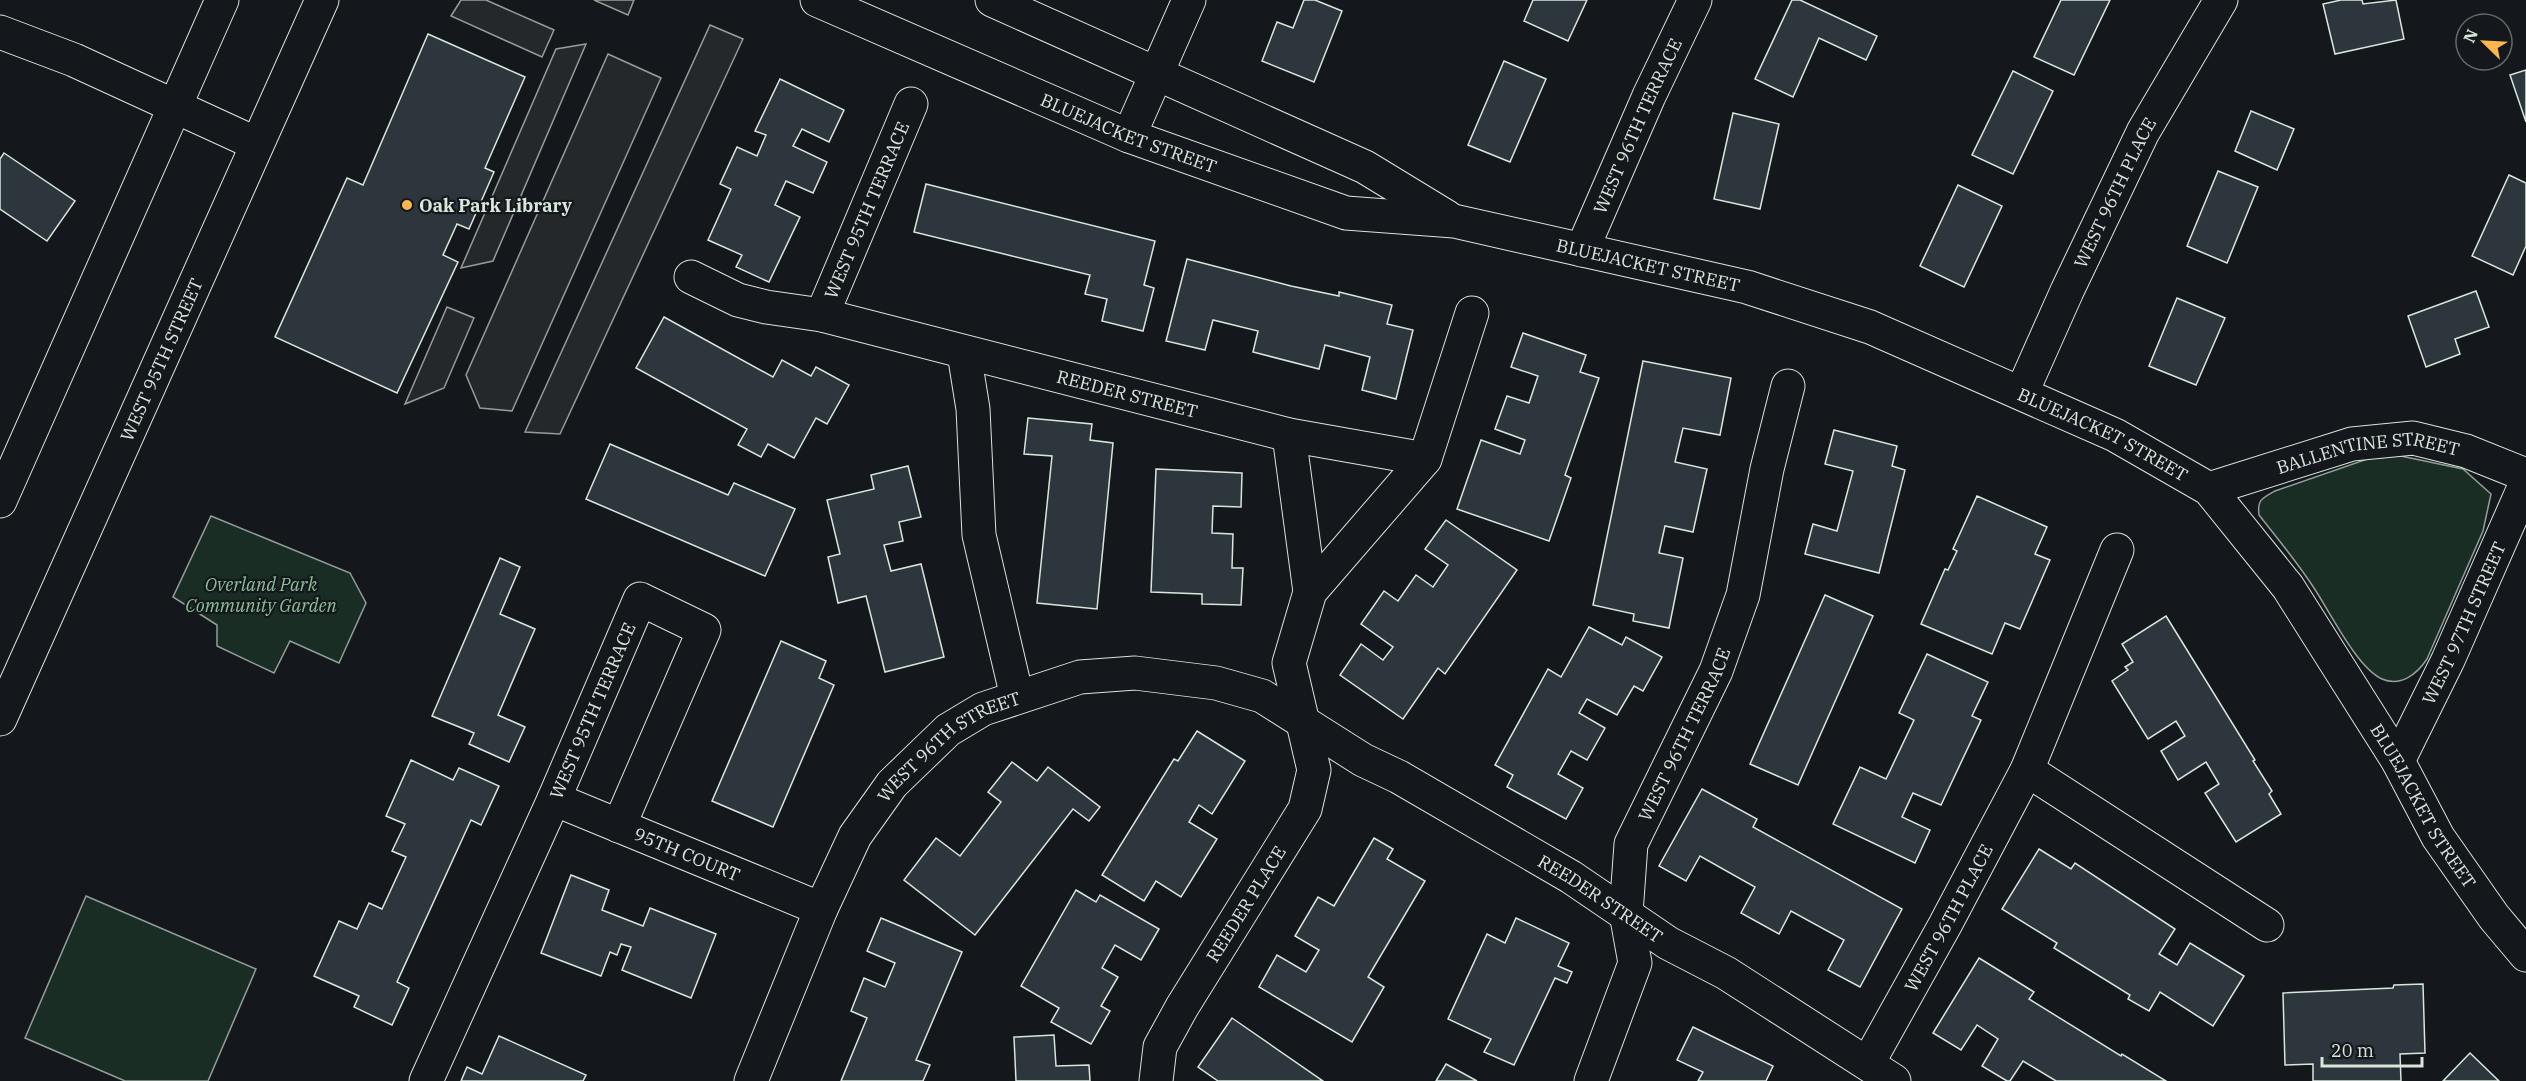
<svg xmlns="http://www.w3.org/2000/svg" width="2526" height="1081" viewBox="0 0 2526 1081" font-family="'IBM Plex Serif',serif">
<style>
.green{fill:#1a2d24;stroke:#939e99;stroke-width:1.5}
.parking{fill:#24282b;stroke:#939e99;stroke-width:1.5}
.building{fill:#2c363c;stroke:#d8e6dc;stroke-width:1.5}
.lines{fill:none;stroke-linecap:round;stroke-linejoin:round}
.minor-casing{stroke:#d8e6dc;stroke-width:35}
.major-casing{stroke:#d8e6dc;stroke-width:35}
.minor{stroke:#14181c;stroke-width:33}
.major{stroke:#14181c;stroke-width:33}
.poi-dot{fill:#ffb74d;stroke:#14181c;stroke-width:2}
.labels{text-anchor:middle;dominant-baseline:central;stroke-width:4.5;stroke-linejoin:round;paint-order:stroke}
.street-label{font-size:18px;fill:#d8e6dc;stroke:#14181c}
.poi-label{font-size:18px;font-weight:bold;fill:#d8e6dc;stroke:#14181c;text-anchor:start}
.park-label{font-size:18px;font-style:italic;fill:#8ac095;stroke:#14181c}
</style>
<rect width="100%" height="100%" fill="#14181c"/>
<!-- green -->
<g class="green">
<path d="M 2396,455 L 2463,469 L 2491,494 L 2483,531 L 2427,659 C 2417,674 2401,687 2382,679 C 2357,668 2330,612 2314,588 C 2298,563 2278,539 2259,515 C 2257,500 2262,498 2275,491 L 2376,456 Z"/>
<path d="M 211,516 L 350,573 L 366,603 L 339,663 L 290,641 L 274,673 L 217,646 L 217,625 L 173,597 Z"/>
<path d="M 86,896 L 256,969 L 208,1081 L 125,1081 L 25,1038 Z"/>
</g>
<!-- parking -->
<g class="parking">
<path d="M 461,0 L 486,0 L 554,30 L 542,57 L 451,16 Z"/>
<path d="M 594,0 L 634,0 L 628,15 Z"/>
<path d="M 710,25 L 743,39 L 560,434 L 525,432 Z"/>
<path d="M 586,44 L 493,261 L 461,268 L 556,49 Z"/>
<path d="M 608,54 L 661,78 L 512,411 L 480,408 L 466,375 Z"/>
<path d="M 447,307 L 474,318 L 444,388 L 405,404 Z"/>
</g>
<!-- building -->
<g class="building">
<path d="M 1304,0 L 1315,0 L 1342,11 L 1314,82 L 1262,61 L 1277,22 L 1293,28 Z"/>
<path d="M 1533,0 L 1587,0 L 1568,41 L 1524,21 Z"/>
<path d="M 1792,0 L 1800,0 L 1877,36 L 1866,60 L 1819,38 L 1793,97 L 1755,79 Z"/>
<path d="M 2061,0 L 2110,0 L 2074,75 L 2034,57 Z"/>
<path d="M 2341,0 L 2362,0 L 2363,4 L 2396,0 L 2404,39 L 2335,54 L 2323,4 Z"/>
<path d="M 428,34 L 525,77 L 485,168 L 494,172 L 469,229 L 457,224 L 443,255 L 458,262 L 397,393 L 275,337 L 347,178 L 363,185 Z"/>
<path d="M 1504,61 L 1546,79 L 1510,162 L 1468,145 Z"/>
<path d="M 2526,70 L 2526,122 L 2510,75 Z"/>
<path d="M 2013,71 L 2053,91 L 2013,174 L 1972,155 Z"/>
<path d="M 780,79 L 844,110 L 829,142 L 802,129 L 793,146 L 827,162 L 813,193 L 786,181 L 775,205 L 800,217 L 769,282 L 736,267 L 742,255 L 708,240 L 731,189 L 720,184 L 737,147 L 757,156 L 766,135 L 755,131 Z"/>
<path d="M 2251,111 L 2294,129 L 2277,170 L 2235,151 Z"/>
<path d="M 1733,113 L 1779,124 L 1760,209 L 1714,199 Z"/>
<path d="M 4,153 L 75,201 L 47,241 L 0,209 L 0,159 Z"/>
<path d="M 2218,171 L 2258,187 L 2227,263 L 2187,246 Z"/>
<path d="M 2509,175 L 2526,183 L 2526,246 L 2513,275 L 2472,256 Z"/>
<path d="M 926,184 L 1155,241 L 1144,285 L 1154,288 L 1143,331 L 1102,321 L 1107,299 L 1085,294 L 1090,275 L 914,232 Z"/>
<path d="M 1958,185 L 2002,206 L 1964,287 L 1920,266 Z"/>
<path d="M 1187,259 L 1291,286 L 1339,296 L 1339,292 L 1392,305 L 1387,324 L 1413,330 L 1396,399 L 1362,390 L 1370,357 L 1325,345 L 1319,369 L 1253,352 L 1258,331 L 1213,320 L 1205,350 L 1166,341 Z"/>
<path d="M 2476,291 L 2489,327 L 2455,339 L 2460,354 L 2426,367 L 2408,316 Z"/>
<path d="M 2177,298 L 2225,318 L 2196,385 L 2149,366 Z"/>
<path d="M 664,317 L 773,377 L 782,360 L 811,376 L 816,367 L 849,385 L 827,424 L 816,418 L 794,458 L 768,444 L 761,457 L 738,445 L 747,429 L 636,368 Z"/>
<path d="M 1523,333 L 1586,355 L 1580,372 L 1599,378 L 1565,475 L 1571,478 L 1549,541 L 1457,509 L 1481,440 L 1520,454 L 1525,440 L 1495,429 L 1507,396 L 1529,403 L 1538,376 L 1511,367 Z"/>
<path d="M 1643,361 L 1731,378 L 1720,435 L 1683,428 L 1675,462 L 1707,469 L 1693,532 L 1665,526 L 1659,553 L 1683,558 L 1669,628 L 1633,621 L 1634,614 L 1593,605 Z"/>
<path d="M 1028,418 L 1092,424 L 1090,440 L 1113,443 L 1097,609 L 1037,603 L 1052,456 L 1024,454 Z"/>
<path d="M 1834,430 L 1897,446 L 1892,466 L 1905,470 L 1879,573 L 1805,554 L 1813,524 L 1837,531 L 1853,471 L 1825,464 Z"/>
<path d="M 610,444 L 728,495 L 734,483 L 795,509 L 765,576 L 586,499 Z"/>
<path d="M 908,466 L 921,517 L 899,522 L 903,541 L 884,545 L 891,571 L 921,564 L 944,657 L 885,672 L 866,596 L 838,603 L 828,557 L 840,554 L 827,500 L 874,489 L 871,475 Z"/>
<path d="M 1156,469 L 1242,473 L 1241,507 L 1213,506 L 1212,533 L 1233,534 L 1232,568 L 1243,568 L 1241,605 L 1202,604 L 1202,594 L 1151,592 Z"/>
<path d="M 1977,496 L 2047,527 L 2035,554 L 2050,560 L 2020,629 L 2005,623 L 1992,654 L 1921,624 L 1945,569 L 1948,570 L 1957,551 L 1953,549 Z"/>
<path d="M 1446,520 L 1517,570 L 1445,674 L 1438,668 L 1403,719 L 1340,675 L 1361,644 L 1383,660 L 1393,647 L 1361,624 L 1384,591 L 1398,601 L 1416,575 L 1433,587 L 1448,565 L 1425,549 Z"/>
<path d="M 500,558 L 520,567 L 500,614 L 535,629 L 498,715 L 525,727 L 509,762 L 469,744 L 474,733 L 432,716 Z"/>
<path d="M 1825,595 L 1873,616 L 1798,785 L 1750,764 Z"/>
<path d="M 2166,616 L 2255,760 L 2253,761 L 2272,791 L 2269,794 L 2281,814 L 2236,842 L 2205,793 L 2219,784 L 2206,762 L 2178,780 L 2161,751 L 2185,736 L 2176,721 L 2148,739 L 2112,681 L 2128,670 L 2125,667 L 2133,662 L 2122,644 Z"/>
<path d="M 1589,627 L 1622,645 L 1626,637 L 1662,657 L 1643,691 L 1634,686 L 1617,715 L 1587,699 L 1579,713 L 1605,728 L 1587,760 L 1571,751 L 1558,774 L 1583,788 L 1566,819 L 1507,787 L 1513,775 L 1495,765 L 1548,669 L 1561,677 Z"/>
<path d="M 781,641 L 826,661 L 819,678 L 834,685 L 773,827 L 712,801 Z"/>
<path d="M 1927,654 L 1988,682 L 1972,716 L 1981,720 L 1941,805 L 1913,793 L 1902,817 L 1930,830 L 1915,863 L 1833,824 L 1860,767 L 1886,779 L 1914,720 L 1899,713 Z"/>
<path d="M 1197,731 L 1245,761 L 1212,814 L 1199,805 L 1189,822 L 1217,839 L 1181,897 L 1156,881 L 1144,901 L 1102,875 L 1174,759 L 1178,761 Z"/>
<path d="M 411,760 L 453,780 L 459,768 L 499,786 L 481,825 L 471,820 L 397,982 L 409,988 L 392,1025 L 354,1007 L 359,996 L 314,976 L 339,921 L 357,929 L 369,903 L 382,909 L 406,857 L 392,851 L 405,824 L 386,816 Z"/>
<path d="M 1012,762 L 1037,781 L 1048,767 L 1100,807 L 1089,821 L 1073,809 L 975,935 L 904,880 L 936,838 L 960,856 L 1001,802 L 988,792 Z"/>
<path d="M 1702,789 L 1757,819 L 1753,827 L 1902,909 L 1860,987 L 1828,970 L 1844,940 L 1791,911 L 1779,934 L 1741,913 L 1755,887 L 1700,856 L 1686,881 L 1659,866 Z"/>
<path d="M 1374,838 L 1393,849 L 1387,859 L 1425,881 L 1368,977 L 1384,987 L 1352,1042 L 1259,987 L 1277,955 L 1306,972 L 1319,950 L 1295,936 L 1318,897 L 1334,906 Z"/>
<path d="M 2039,849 L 2071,869 L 2075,863 L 2175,929 L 2159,954 L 2177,965 L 2190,943 L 2244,976 L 2213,1026 L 2160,992 L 2149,1011 L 2128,999 L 2130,995 L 2054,948 L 2057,943 L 2002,909 Z"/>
<path d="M 571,875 L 609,890 L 602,910 L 643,926 L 650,908 L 716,934 L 691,998 L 622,970 L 631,947 L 621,944 L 617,955 L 610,952 L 601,976 L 541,953 Z"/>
<path d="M 1076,890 L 1096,902 L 1100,895 L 1159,929 L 1141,960 L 1115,945 L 1102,968 L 1118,977 L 1101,1006 L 1110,1011 L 1091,1044 L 1051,1022 L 1059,1008 L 1021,986 Z"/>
<path d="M 881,918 L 962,952 L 916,1060 L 930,1065 L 923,1081 L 841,1081 L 867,1018 L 851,1011 L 864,978 L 885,987 L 895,963 L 867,951 Z"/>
<path d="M 1516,918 L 1569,943 L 1558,966 L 1572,972 L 1567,983 L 1555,978 L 1514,1065 L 1484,1052 L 1491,1039 L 1448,1019 L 1487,934 L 1505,943 Z"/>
<path d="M 1979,958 L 2034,992 L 2029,999 L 2121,1056 L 2122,1054 L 2166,1081 L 2056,1081 L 2023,1061 L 2010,1081 L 2007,1081 L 1982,1066 L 1998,1039 L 1977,1025 L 1961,1050 L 1933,1033 Z"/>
<path d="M 2423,984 L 2425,1053 L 2400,1054 L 2401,1081 L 2313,1081 L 2313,1064 L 2285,1065 L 2283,993 L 2393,988 L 2394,985 Z"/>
<path d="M 1232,1018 L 1323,1081 L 1218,1081 L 1198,1067 Z"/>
<path d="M 1693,1027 L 1773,1066 L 1766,1081 L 1698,1081 L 1703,1072 L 1677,1060 Z"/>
<path d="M 1054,1035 L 1056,1066 L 1089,1065 L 1090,1081 L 1016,1081 L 1014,1037 Z"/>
<path d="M 499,1036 L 586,1075 L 583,1081 L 461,1081 L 467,1067 L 482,1074 Z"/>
<path d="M 2470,1053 L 2499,1081 L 2443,1081 Z"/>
<path d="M 1446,1064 L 1477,1081 L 1436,1081 Z"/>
</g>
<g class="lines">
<!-- minor casing -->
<g class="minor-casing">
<g id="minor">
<path id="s1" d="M 817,0 L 1129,136 L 1346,213 L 1454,221 L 1747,287 L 1870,327 L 2115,435 L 2209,489 L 2288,587 L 2398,761 L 2438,837 L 2494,917 L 2526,955"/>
<path d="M 992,0 L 1365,167 L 1447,217"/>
<path d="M 0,32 L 74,60 L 257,144"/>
<path d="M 1129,136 L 1189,0"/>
<path id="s2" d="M 1582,250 L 1649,96 L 1695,0"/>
<path id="s3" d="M 691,277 L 738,300 L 766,307 L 822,315 L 1289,435 L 1425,459 L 1310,592 L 1289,663 L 1314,770 L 1305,809 L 1182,1007 L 1160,1047 L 1156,1081"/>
<path id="s4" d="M 822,315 L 911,104"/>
<path d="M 964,353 L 973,409 L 979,535 L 1017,697"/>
<path id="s5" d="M 2022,392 L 2067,291 L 2143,132 L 2221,0"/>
<path d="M 1289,435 L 1310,592"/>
<path d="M 1425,459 L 1472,313"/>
<path id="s6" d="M 2209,489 L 2352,444 L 2413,438 L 2466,451 L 2526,475"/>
<path id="s7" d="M 2398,761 L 2448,660 L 2526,483"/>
<path d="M 2027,770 L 2267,925"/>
<path id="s8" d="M 554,799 L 821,909"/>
<path id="s9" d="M 1868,1063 L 1945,925 L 2027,770 L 2117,550"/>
<path id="s10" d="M 426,1081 L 554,799 L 640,599 L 704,630 L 619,826"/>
<path id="s11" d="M 751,1081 L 821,909 L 855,836 L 892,784 L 948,730 L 983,709 L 1080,677 L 1135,673 L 1216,683 L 1262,696 L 1363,760 L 1399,777 L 1571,877 L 1668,943 L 1726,973 L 1894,1081"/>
<path id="s12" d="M 1591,1081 L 1635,963 L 1626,913 L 1631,844 L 1716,671 L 1743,595 L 1767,469 L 1788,386"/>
</g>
</g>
<!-- major casing -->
<g class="major-casing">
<g id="major">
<path d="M 0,501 L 222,0"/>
<path id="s13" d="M 0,719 L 322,0"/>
</g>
</g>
<!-- minor -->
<use href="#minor" class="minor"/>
<!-- major -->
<use href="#major" class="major"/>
</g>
<!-- markers -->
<circle class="poi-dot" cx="407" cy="205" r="6"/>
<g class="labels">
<!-- street labels -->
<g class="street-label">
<text stroke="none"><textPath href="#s2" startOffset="136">WEST 96TH TERRACE</textPath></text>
<text stroke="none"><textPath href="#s1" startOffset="339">BLUEJACKET STREET</textPath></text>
<text stroke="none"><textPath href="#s5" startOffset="220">WEST 96TH PLACE</textPath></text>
<text stroke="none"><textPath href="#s4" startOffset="114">WEST 95TH TERRACE</textPath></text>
<text stroke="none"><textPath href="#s1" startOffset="878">BLUEJACKET STREET</textPath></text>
<text stroke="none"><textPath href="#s13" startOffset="394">WEST 95TH STREET</textPath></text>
<text stroke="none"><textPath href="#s3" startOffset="453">REEDER STREET</textPath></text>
<text stroke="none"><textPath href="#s1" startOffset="1365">BLUEJACKET STREET</textPath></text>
<text stroke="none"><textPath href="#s6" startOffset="165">BALLENTINE STREET</textPath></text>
<text stroke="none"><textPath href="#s7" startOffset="153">WEST 97TH STREET</textPath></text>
<text stroke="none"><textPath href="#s10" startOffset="406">WEST 95TH TERRACE</textPath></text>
<text stroke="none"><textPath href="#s12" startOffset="368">WEST 96TH TERRACE</textPath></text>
<text stroke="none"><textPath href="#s11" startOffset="399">WEST 96TH STREET</textPath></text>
<text stroke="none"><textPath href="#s1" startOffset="1868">BLUEJACKET STREET</textPath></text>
<text stroke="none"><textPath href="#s8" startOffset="144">95TH COURT</textPath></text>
<text stroke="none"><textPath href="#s11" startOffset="1130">REEDER STREET</textPath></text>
<text transform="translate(1246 904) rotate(-58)">REEDER PLACE</text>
<text stroke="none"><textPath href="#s9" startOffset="166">WEST 96TH PLACE</textPath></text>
</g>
<!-- poi labels -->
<g class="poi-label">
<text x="419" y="205">Oak Park Library</text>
</g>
<!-- park labels -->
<g class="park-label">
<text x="261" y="584">Overland Park<tspan x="261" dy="21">Community Garden</tspan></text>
</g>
</g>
<!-- north arrow -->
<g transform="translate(2484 42) rotate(294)"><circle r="28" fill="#14181c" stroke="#626a69" stroke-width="1.5"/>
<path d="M0-4.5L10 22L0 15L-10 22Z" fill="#ffb74d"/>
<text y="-9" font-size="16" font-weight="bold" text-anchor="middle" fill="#d8e6dc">N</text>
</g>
<!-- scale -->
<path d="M2322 1057v9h100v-9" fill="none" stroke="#d8e6dc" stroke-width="3"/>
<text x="2331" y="1057" font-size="18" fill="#d8e6dc" stroke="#14181c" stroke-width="4.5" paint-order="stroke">20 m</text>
</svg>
